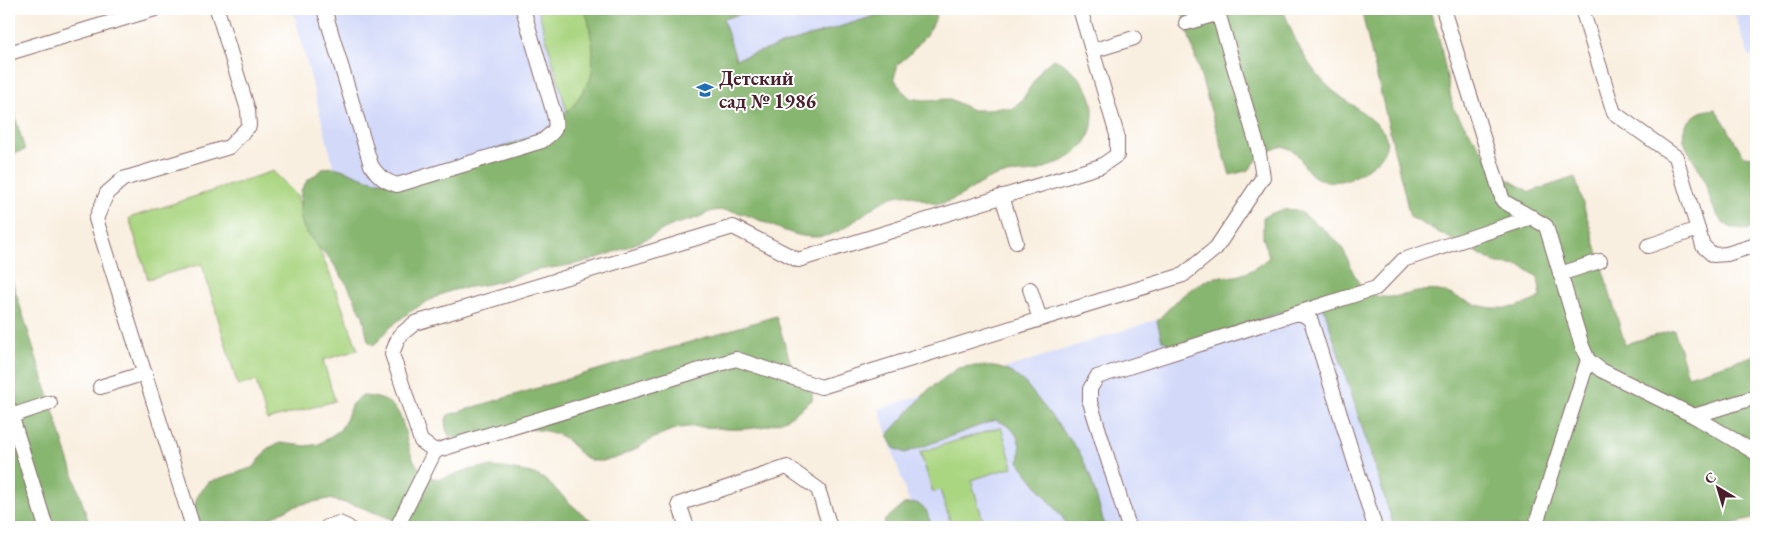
<svg xmlns="http://www.w3.org/2000/svg" width="1765" height="536" viewBox="0 0 1765 536" font-family="'EB Garamond',serif">
<style>
.built{fill:#d2d9f9}
.green{fill:#aad581;stroke:#7a7a56}
.forest{fill:#87b66f;stroke:#686a4d}
.lines{fill:none;stroke-linecap:round;stroke-linejoin:round}
.lane-casing{stroke:#87686a;stroke-width:16}
.lane{stroke:#fff;stroke-width:14}
.labels{text-anchor:middle;dominant-baseline:central;stroke-width:4;stroke-linejoin:round;paint-order:stroke}
.poi-label{font-size:20px;font-weight:bold;fill:#4a1f2b;stroke:#fff;text-anchor:start}
</style>
<rect width="100%" height="100%" fill="#fff"/>
<filter id="ink" filterUnits="userSpaceOnUse"><feTurbulence type="fractalNoise" baseFrequency=".02" numOctaves="2"/><feDisplacementMap in="SourceGraphic" scale="10" xChannelSelector="R" yChannelSelector="G"/><feConvolveMatrix kernelMatrix="1 2 1 2 8 2 1 2 1" color-interpolation-filters="sRGB"/></filter>
<filter id="wash" filterUnits="userSpaceOnUse"><feTurbulence type="fractalNoise" baseFrequency=".0096" numOctaves="4" result="noise"/><feDisplacementMap in="SourceGraphic" scale="20" xChannelSelector="R" yChannelSelector="G"/><feGaussianBlur stdDeviation="1.12" result="paint"/><feColorMatrix in="noise" values="0 0 0 0 0 0 0 0 0 0 0 0 0 0 0 0 0 1.4 0 .05"/><feComposite in="paint" operator="in"/></filter>
<g filter="url(#wash)">
<rect width="100%" height="100%" fill="#f9efe0"/>
<!-- built -->
<g class="built">
<path d="M 293,9 L 604,9 L 640,131 L 344,207 Z"/>
<path d="M 612,9 L 910,9 L 647,129 Z"/>
<path d="M 1733,9 L 1756,9 L 1756,54 L 1749,56 Z"/>
<path d="M 1336,262 L 1421,527 L 917,527 L 879,409 Z"/>
</g>
<!-- green -->
<g class="green">
<path d="M 538,9 L 592,9 L 620,105 L 569,119 Z"/>
<path d="M 273,171 L 296,194 L 333,282 L 358,350 L 323,360 L 335,401 L 267,420 L 256,381 L 238,386 L 202,264 L 148,279 L 129,218 Z"/>
<path d="M 1001,427 L 1013,467 L 971,480 L 985,527 L 952,527 L 940,490 L 933,492 L 920,452 Z"/>
</g>
<!-- forest -->
<g class="forest">
<path d="M 584,9 L 757,9 L 723,19 L 736,59 L 881,14 L 879,9 L 938,9 L 934,22 L 928,33 L 909,55 L 898,64 L 894,78 L 901,89 L 910,98 L 923,100 L 950,99 L 972,110 L 987,110 L 999,107 L 1011,109 L 1022,100 L 1043,67 L 1054,59 C 1074,68 1094,90 1093,113 C 1093,144 1077,156 1050,166 C 1044,168 1039,171 1033,172 C 1020,174 1007,172 994,177 C 976,183 961,199 943,203 C 927,207 916,192 901,195 C 870,199 850,237 815,237 C 781,238 747,205 713,211 C 708,212 702,216 697,218 C 688,221 680,222 671,226 C 663,229 656,234 648,238 C 631,246 613,253 595,259 C 576,265 557,267 538,270 C 519,274 502,282 483,285 C 467,288 456,288 440,295 C 423,303 405,314 392,326 C 385,332 381,340 373,345 L 368,341 L 363,316 L 348,286 L 331,260 L 317,246 L 304,229 L 301,220 L 300,210 L 301,190 L 307,181 L 324,168 L 333,167 L 341,169 L 367,179 L 377,181 L 396,181 L 503,147 L 544,132 L 573,106 L 589,82 L 592,72 L 593,49 L 588,19 Z"/>
<path d="M 1181,9 L 1283,9 C 1294,39 1305,64 1329,87 C 1342,100 1381,121 1386,137 C 1390,151 1376,163 1365,170 C 1350,181 1329,187 1312,175 C 1305,169 1302,160 1296,153 C 1292,150 1287,148 1283,146 L 1269,151 L 1257,160 L 1249,170 L 1230,175 Z"/>
<path d="M 1361,9 L 1429,9 L 1438,33 L 1453,108 L 1498,174 L 1530,192 L 1575,177 L 1625,344 L 1674,330 L 1688,376 L 1756,355 L 1756,518 L 1720,527 L 1394,527 L 1321,299 L 1176,347 L 1162,340 L 1157,321 C 1174,303 1191,284 1216,277 C 1222,276 1229,277 1236,276 C 1249,273 1259,266 1269,257 L 1263,237 L 1263,217 C 1274,212 1284,208 1296,210 C 1303,212 1336,239 1341,246 C 1350,260 1353,282 1368,292 C 1390,306 1414,287 1439,291 C 1450,293 1460,299 1471,303 C 1497,312 1518,309 1541,297 L 1538,277 L 1521,266 L 1498,264 L 1410,217 Z"/>
<path d="M 9,101 L 11,103 L 25,150 L 9,155 Z"/>
<path d="M 1715,109 C 1727,124 1733,140 1744,156 L 1756,157 L 1756,227 C 1749,230 1745,230 1738,229 C 1712,226 1711,194 1702,175 C 1695,158 1673,138 1689,121 C 1699,111 1702,111 1715,109 Z"/>
<path d="M 9,271 L 90,527 L 9,527 C 9,509 22,493 9,476 Z"/>
<path d="M 776,316 L 791,364 L 804,374 L 813,386 L 812,400 C 804,406 796,413 788,418 C 770,428 745,430 725,429 C 709,427 692,425 676,429 C 648,436 625,463 595,461 C 579,460 573,440 559,435 C 531,423 487,433 458,438 L 449,436 C 445,428 444,423 448,415 Z"/>
<path d="M 970,366 C 996,366 1006,366 1026,384 L 1079,451 L 1090,475 L 1105,527 L 1068,527 L 1062,517 L 1019,463 C 1023,441 1017,427 995,420 L 905,453 L 894,448 L 887,436 L 929,389 L 958,368 Z"/>
<path d="M 361,396 C 422,397 392,451 427,475 C 440,484 454,473 467,470 C 480,467 494,466 508,469 C 520,471 534,472 544,479 C 554,487 563,497 572,505 C 581,514 592,521 603,527 L 405,527 L 394,520 L 358,506 L 329,499 L 303,504 L 290,508 L 253,527 L 199,527 L 194,508 L 198,495 L 209,482 L 254,467 L 268,448 L 280,443 L 306,446 L 319,444 L 340,430 L 347,418 L 351,405 Z"/>
<path d="M 917,503 L 926,510 L 932,527 L 883,527 L 885,520 L 904,504 Z"/>
</g>
</g>
<g filter="url(#ink)">
<g class="lines">
<!-- lane casing -->
<g class="lane-casing">
<g id="lane">
<path d="M 324,9 L 371,165 C 378,176 384,181 397,185 L 542,141 C 555,131 558,130 554,114 L 523,9"/>
<path d="M 1443,9 L 1503,201 L 1546,226 L 1582,346 L 1588,360 L 1601,370 L 1694,416 L 1756,453"/>
<path d="M 1582,9 L 1614,113 L 1676,157 L 1703,246 L 1713,255 L 1727,254 L 1756,245"/>
<path d="M 1186,23 L 1219,13"/>
<path d="M 1092,51 L 1134,38"/>
<path d="M 9,53 L 155,9"/>
<path d="M 1002,196 L 1016,242"/>
<path d="M 1648,246 L 1698,229"/>
<path d="M 1560,274 L 1600,261"/>
<path d="M 1030,289 L 1040,319"/>
<path d="M 1294,314 C 1302,313 1306,315 1311,321 L 1375,527"/>
<path d="M 100,387 L 145,373"/>
<path d="M 9,408 L 46,527"/>
<path d="M 11,416 L 50,403"/>
<path d="M 1694,416 L 1756,397"/>
<path d="M 435,451 L 421,441 L 392,354 L 399,336 L 415,323 L 733,227 L 798,260 L 1101,166 L 1117,155 L 1117,135 L 1080,9"/>
<path d="M 193,527 L 96,219 L 107,193 L 123,179 L 229,147 L 249,126 L 248,110 L 217,9"/>
<path d="M 327,527 L 339,523 L 348,527"/>
<path d="M 397,527 L 435,451 L 736,359 L 821,387 L 1183,275 L 1216,248 L 1263,177 L 1258,148 L 1217,9"/>
<path d="M 687,527 L 679,504 L 787,467 L 818,489 L 830,527"/>
<path d="M 1129,527 L 1090,402 L 1090,389 L 1097,377 L 1376,288 L 1403,260 L 1532,217"/>
<path d="M 1535,527 L 1588,360"/>
</g>
</g>
<!-- lane -->
<use href="#lane" class="lane"/>
</g>
</g>
<!-- icons -->
<defs>
<g id="school-bare" transform="scale(1.35)"><path d="M0-5L7-2L0 1L-7-2ZM-4 1L0 2.5L4 1V4Q0 6-4 4Z" fill="#1f6fb2" stroke="#fff" stroke-width="2.5" paint-order="stroke"/></g>
</defs>
<g fill-rule="evenodd">
<use href="#school-bare" x="705" y="90"/>
</g>
<g class="labels">
<!-- poi labels -->
<g class="poi-label">
<text x="719" y="78">Детский<tspan x="719" dy="23">сад № 1986</tspan></text>
</g>
</g>
<!-- margin -->
<rect width="1765" height="536" fill="none" stroke="#fff" stroke-width="30"/>
<!-- north arrow -->
<g transform="translate(1718 488) rotate(322)" stroke="#ffffff" stroke-width="4" paint-order="stroke">
<path d="M0-4L9 19L0 12L-9 19Z" fill="#4a1f2b"/>
<text y="-8" font-size="14" font-weight="bold" text-anchor="middle" fill="#4a1f2b">С</text>
</g>
</svg>
